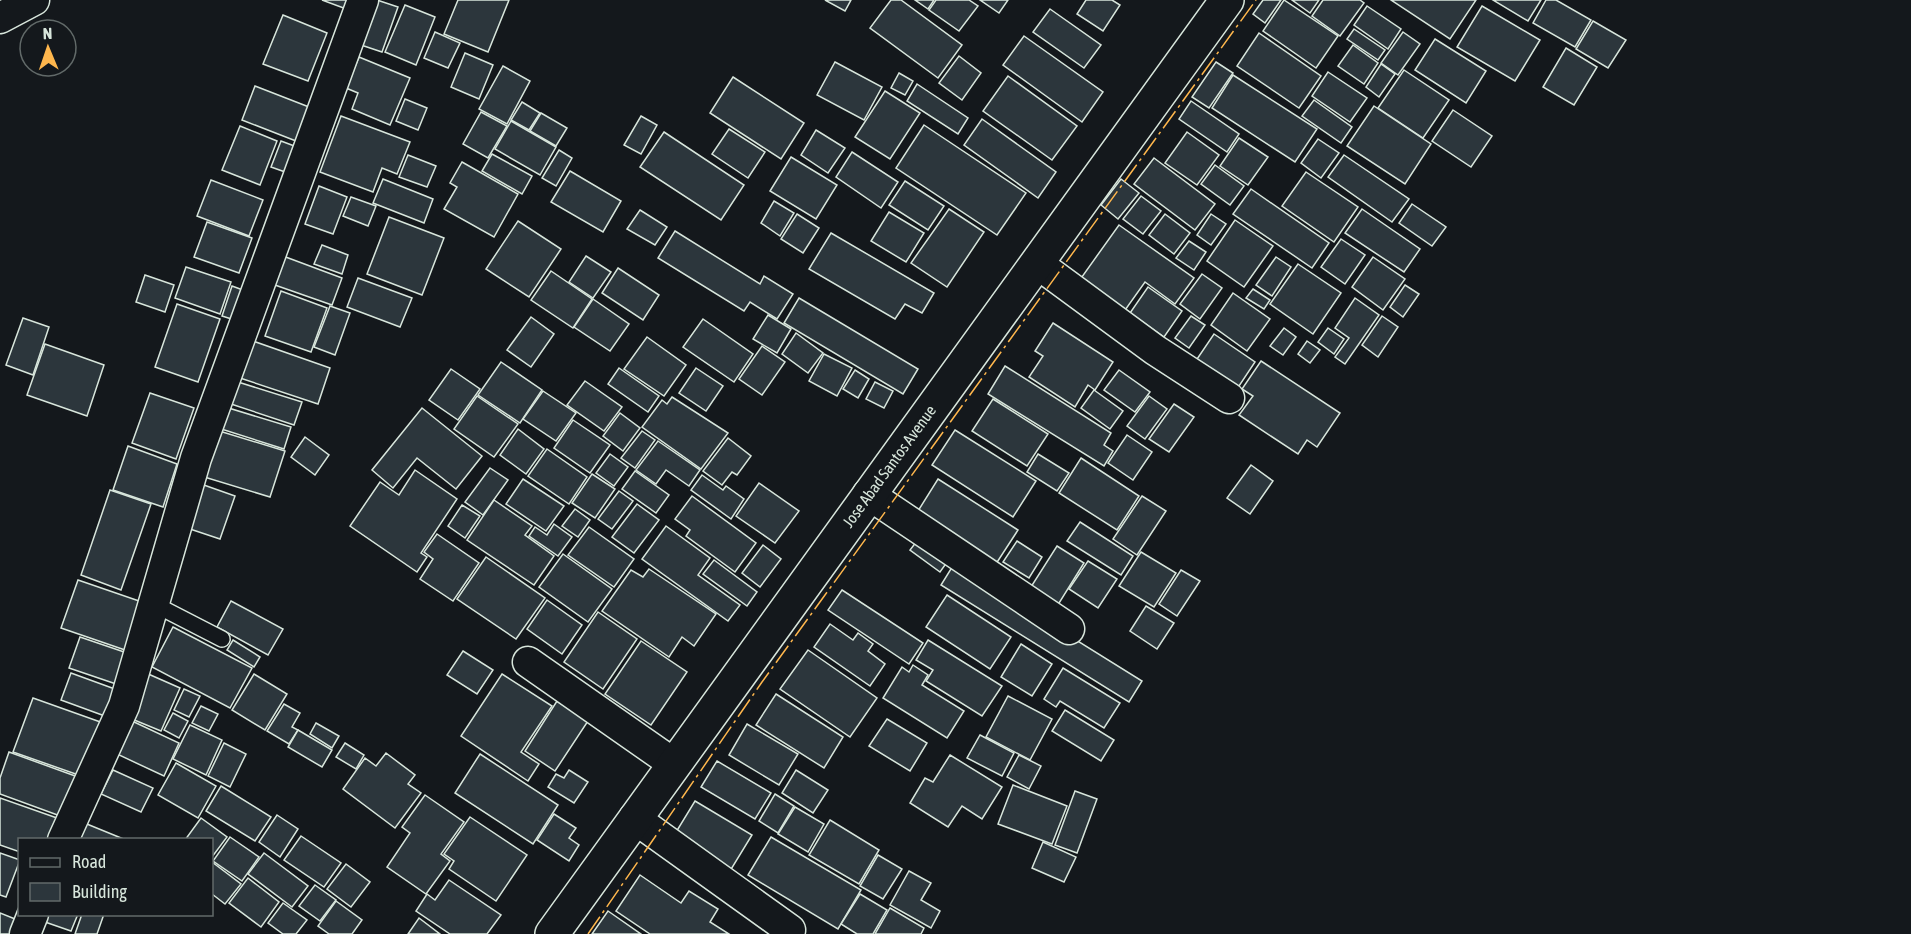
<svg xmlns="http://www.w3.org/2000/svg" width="1911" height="934" viewBox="0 0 1911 934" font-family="'Asap Condensed',sans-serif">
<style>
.building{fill:#2c363c;stroke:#d8e6dc;stroke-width:1.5}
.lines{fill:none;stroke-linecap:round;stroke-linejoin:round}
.service-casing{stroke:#d8e6dc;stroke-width:18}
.minor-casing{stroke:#d8e6dc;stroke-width:33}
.trunk-casing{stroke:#d8e6dc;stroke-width:36}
.service{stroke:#14181c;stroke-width:15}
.minor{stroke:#14181c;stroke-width:30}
.trunk{stroke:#14181c;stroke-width:33}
.power{stroke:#ffb74d;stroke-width:1.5;stroke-dasharray:21 4.5 3 4.5;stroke-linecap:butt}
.labels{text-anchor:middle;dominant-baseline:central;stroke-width:4.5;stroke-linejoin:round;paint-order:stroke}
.street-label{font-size:16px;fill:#d8e6dc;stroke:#14181c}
</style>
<rect width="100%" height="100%" fill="#14181c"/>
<!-- building -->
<g class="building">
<path d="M 322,0 L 352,0 L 349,10 Z"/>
<path d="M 377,0 L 398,7 L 382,52 L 361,45 Z"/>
<path d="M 458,0 L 509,0 L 488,52 L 444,34 Z"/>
<path d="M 825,0 L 851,0 L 845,11 Z"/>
<path d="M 891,0 L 901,0 L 962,45 L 938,78 L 870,28 Z"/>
<path d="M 915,0 L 934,0 L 928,9 Z"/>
<path d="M 936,0 L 969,0 L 978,6 L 959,31 L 929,10 Z"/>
<path d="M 980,0 L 1008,0 L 999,13 Z"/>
<path d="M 1086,0 L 1112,0 L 1120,5 L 1103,31 L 1077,14 Z"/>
<path d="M 1263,0 L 1281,0 L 1265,23 L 1253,14 Z"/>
<path d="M 1284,0 L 1338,36 L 1316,68 L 1263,31 Z"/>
<path d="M 1292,0 L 1319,0 L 1310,13 Z"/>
<path d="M 1323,0 L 1360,0 L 1364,3 L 1340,36 L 1312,16 Z"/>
<path d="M 1391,0 L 1476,0 L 1450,39 Z"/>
<path d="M 1493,0 L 1541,0 L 1528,21 Z"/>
<path d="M 1546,0 L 1556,0 L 1591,20 L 1575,47 L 1533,23 Z"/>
<path d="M 405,5 L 435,17 L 416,65 L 385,52 Z"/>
<path d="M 1367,6 L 1401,29 L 1388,49 L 1354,25 Z"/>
<path d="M 1482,6 L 1540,40 L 1515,81 L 1457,47 Z"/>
<path d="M 1050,9 L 1101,45 L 1084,68 L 1033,32 Z"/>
<path d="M 283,15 L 327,33 L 308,81 L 263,64 Z"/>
<path d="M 1593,21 L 1626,40 L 1608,68 L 1576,49 Z"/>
<path d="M 1354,29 L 1385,50 L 1378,60 L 1347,39 Z"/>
<path d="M 435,32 L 460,43 L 448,68 L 424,58 Z"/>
<path d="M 1403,32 L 1420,44 L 1398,75 L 1381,63 Z"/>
<path d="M 1259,33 L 1321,76 L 1299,108 L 1237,66 Z"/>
<path d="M 1024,36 L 1103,92 L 1082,122 L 1003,65 Z"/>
<path d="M 1435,39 L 1486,71 L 1466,103 L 1415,70 Z"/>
<path d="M 1353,45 L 1378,63 L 1364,84 L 1338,66 Z"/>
<path d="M 1566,48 L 1597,67 L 1574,105 L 1543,87 Z"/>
<path d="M 465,53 L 493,65 L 479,99 L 451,87 Z"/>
<path d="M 959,56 L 981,73 L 962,100 L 939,83 Z"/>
<path d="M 359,57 L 410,78 L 390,125 L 352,109 L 358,93 L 346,88 Z"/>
<path d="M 835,62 L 882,87 L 864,120 L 817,95 Z"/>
<path d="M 1216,62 L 1233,73 L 1209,108 L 1192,97 Z"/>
<path d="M 1381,64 L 1395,74 L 1379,97 L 1366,87 Z"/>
<path d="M 503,66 L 530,81 L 507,124 L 479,109 Z"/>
<path d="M 1404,70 L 1449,100 L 1423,138 L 1378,108 Z"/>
<path d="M 1328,72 L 1367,98 L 1350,122 L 1312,96 Z"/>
<path d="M 899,73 L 913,81 L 905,95 L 891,88 Z"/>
<path d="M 1233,75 L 1317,129 L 1295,162 L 1212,108 Z"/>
<path d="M 1008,76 L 1077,126 L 1052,160 L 983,111 Z"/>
<path d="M 733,77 L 804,123 L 781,159 L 710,113 Z"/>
<path d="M 917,84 L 968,118 L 958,134 L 907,101 Z"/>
<path d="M 255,86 L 309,107 L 296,141 L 242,120 Z"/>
<path d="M 885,91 L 920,113 L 890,159 L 855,137 Z"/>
<path d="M 405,99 L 427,108 L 418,130 L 396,121 Z"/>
<path d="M 1314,100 L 1352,127 L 1341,143 L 1302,116 Z"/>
<path d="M 1191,101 L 1239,134 L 1227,152 L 1179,119 Z"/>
<path d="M 522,102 L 540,113 L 529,130 L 511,120 Z"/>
<path d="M 1374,106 L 1431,144 L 1405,184 L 1347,146 Z"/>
<path d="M 1453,110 L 1492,136 L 1471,167 L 1432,141 Z"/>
<path d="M 481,112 L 507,126 L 488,158 L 463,144 Z"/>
<path d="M 541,113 L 567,128 L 556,146 L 530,131 Z"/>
<path d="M 341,116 L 410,142 L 397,174 L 382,168 L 373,192 L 320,172 Z"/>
<path d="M 641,116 L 657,125 L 641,154 L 624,145 Z"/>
<path d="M 982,119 L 1056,172 L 1038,198 L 964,145 Z"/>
<path d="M 511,121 L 556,147 L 540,175 L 495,149 Z"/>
<path d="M 924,125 L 1026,193 L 997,235 L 896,168 Z"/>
<path d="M 240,126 L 277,141 L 260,185 L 222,170 Z"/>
<path d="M 729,129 L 765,152 L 748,178 L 712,154 Z"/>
<path d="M 816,130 L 845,148 L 828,173 L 801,155 Z"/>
<path d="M 664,132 L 744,185 L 721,220 L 640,167 Z"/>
<path d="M 1187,132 L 1219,155 L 1197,185 L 1165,163 Z"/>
<path d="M 1239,138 L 1268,157 L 1248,185 L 1220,166 Z"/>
<path d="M 1318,139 L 1339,153 L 1321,178 L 1301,163 Z"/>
<path d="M 281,141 L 297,147 L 288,173 L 271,167 Z"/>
<path d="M 559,150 L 572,158 L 556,186 L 542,178 Z"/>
<path d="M 852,152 L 898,182 L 881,208 L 836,177 Z"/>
<path d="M 492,154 L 532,176 L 522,194 L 482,171 Z"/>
<path d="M 408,155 L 436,166 L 427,187 L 399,177 Z"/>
<path d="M 1344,155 L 1409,199 L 1392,222 L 1328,177 Z"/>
<path d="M 791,157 L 837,185 L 816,219 L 770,191 Z"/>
<path d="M 1154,158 L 1215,204 L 1195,230 L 1134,184 Z"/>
<path d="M 462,162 L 518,194 L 494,237 L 444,209 L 457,187 L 450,183 Z"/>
<path d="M 1215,165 L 1244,186 L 1230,205 L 1201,184 Z"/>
<path d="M 570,171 L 621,201 L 603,232 L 551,202 Z"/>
<path d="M 1306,172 L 1358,207 L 1334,242 L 1282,206 Z"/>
<path d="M 383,179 L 433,199 L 424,223 L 373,203 Z"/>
<path d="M 1121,179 L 1139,193 L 1118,219 L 1101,205 Z"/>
<path d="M 211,180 L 263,200 L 249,236 L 197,216 Z"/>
<path d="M 905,181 L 944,206 L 928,230 L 889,205 Z"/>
<path d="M 319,186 L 347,197 L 333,234 L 305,224 Z"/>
<path d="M 1251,189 L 1329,243 L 1312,268 L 1233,214 Z"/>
<path d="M 1141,196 L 1161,211 L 1143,234 L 1123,219 Z"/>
<path d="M 351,197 L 376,206 L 368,226 L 343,216 Z"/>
<path d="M 774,201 L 794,213 L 780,236 L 761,223 Z"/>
<path d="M 1412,204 L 1446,227 L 1432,246 L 1399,223 Z"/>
<path d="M 949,209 L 984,232 L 947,287 L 911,263 Z"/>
<path d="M 1362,209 L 1420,249 L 1404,272 L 1345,233 Z"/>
<path d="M 640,210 L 667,227 L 655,245 L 627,229 Z"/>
<path d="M 889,212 L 924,233 L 906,262 L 871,241 Z"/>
<path d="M 797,214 L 819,228 L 803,253 L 781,239 Z"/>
<path d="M 1165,214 L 1190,233 L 1174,254 L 1149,235 Z"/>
<path d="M 1211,214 L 1226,224 L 1211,245 L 1197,235 Z"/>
<path d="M 389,217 L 444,238 L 422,295 L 367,274 Z"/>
<path d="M 1235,220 L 1273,246 L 1244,287 L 1207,261 Z"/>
<path d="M 518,221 L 561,249 L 529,297 L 486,269 Z"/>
<path d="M 207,222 L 252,238 L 239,273 L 194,257 Z"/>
<path d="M 1119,225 L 1194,278 L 1175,304 L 1145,282 L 1123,313 L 1079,281 Z"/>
<path d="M 675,231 L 760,284 L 764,276 L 793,294 L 777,319 L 750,302 L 744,311 L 658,258 Z"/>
<path d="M 831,233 L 934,293 L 922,313 L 905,304 L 895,319 L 809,269 Z"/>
<path d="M 1341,239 L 1365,255 L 1345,284 L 1321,267 Z"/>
<path d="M 1189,241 L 1206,252 L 1194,270 L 1176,258 Z"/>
<path d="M 322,245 L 348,255 L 342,274 L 314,264 Z"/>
<path d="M 283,256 L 342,278 L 332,305 L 272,284 Z"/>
<path d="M 586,256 L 611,272 L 593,298 L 569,282 Z"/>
<path d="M 1276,257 L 1291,267 L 1272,296 L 1256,285 Z"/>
<path d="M 1373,257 L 1405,279 L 1383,310 L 1352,287 Z"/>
<path d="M 1298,264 L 1341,293 L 1313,334 L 1270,304 Z"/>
<path d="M 186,267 L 231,282 L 220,314 L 175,298 Z"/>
<path d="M 618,268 L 659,295 L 643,320 L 602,293 Z"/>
<path d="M 551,271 L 592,299 L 573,328 L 531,300 Z"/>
<path d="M 1202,274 L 1222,288 L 1200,319 L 1180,304 Z"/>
<path d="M 145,275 L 174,285 L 165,312 L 136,302 Z"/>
<path d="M 358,278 L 412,298 L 400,327 L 347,307 Z"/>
<path d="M 1405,285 L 1419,294 L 1403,317 L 1390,307 Z"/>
<path d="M 232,286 L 251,293 L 241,322 L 222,316 Z"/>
<path d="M 1148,287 L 1182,311 L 1164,337 L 1130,313 Z"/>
<path d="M 1253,289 L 1270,300 L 1264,309 L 1246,298 Z"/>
<path d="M 281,291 L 327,308 L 311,352 L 265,336 Z"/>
<path d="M 1233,293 L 1270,319 L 1247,351 L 1211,325 Z"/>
<path d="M 799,298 L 918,369 L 903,394 L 784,323 Z"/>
<path d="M 1355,298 L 1379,315 L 1345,364 L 1335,357 L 1349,338 L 1335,328 Z"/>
<path d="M 593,299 L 629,324 L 610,351 L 574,327 Z"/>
<path d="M 177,304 L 220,319 L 198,382 L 155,367 Z"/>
<path d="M 330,306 L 350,313 L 335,355 L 314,347 Z"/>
<path d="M 768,315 L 791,329 L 777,353 L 753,339 Z"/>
<path d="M 1191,316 L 1205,325 L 1189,348 L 1175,338 Z"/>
<path d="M 1382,316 L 1398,327 L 1378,357 L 1362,345 Z"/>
<path d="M 531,317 L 554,334 L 531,367 L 507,350 Z"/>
<path d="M 23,318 L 49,327 L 33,375 L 6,365 Z"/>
<path d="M 703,319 L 753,354 L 734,382 L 683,347 Z"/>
<path d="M 1053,323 L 1113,362 L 1095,390 L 1088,385 L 1075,407 L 1029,377 L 1043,356 L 1035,351 Z"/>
<path d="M 1284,328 L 1296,337 L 1283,355 L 1270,346 Z"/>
<path d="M 1328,328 L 1344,339 L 1334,354 L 1318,342 Z"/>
<path d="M 796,333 L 823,353 L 808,373 L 782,354 Z"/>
<path d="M 1214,334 L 1255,362 L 1237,389 L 1195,362 Z"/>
<path d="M 647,337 L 686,365 L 664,396 L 624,369 Z"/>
<path d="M 253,341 L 330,368 L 318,404 L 240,378 Z"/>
<path d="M 1307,341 L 1320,350 L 1310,363 L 1298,354 Z"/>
<path d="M 45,344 L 104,365 L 87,416 L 27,395 Z"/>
<path d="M 762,346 L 785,362 L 762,395 L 739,379 Z"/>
<path d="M 824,354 L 852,368 L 837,396 L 809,381 Z"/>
<path d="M 1261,361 L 1340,413 L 1317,447 L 1307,440 L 1298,454 L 1239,415 L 1253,396 L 1242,389 Z"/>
<path d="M 501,362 L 542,390 L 520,423 L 478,395 Z"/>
<path d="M 1005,366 L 1111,433 L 1104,445 L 1113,451 L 1104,466 L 988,394 Z"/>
<path d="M 619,368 L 659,396 L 648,412 L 608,384 Z"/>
<path d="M 696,368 L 723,386 L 706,411 L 679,393 Z"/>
<path d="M 451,369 L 480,389 L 458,420 L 429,400 Z"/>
<path d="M 855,370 L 869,379 L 858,398 L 843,389 Z"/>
<path d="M 1119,370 L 1150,392 L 1135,412 L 1104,390 Z"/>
<path d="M 585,381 L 622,407 L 604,431 L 567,405 Z"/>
<path d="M 238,382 L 302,402 L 294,425 L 231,404 Z"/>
<path d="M 875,382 L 893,391 L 884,408 L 866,399 Z"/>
<path d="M 1094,390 L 1123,411 L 1110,429 L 1081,408 Z"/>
<path d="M 543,391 L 576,413 L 556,441 L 523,419 Z"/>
<path d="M 150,393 L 194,408 L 176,459 L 132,443 Z"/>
<path d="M 477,396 L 518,424 L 494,457 L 454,429 Z"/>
<path d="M 1149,396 L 1167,409 L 1145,439 L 1127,426 Z"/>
<path d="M 672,397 L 728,433 L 701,469 L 642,427 L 662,400 L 667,404 Z"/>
<path d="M 993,399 L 1048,434 L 1027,466 L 972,431 Z"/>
<path d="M 1174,404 L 1194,417 L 1169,452 L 1149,439 Z"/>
<path d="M 222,406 L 291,427 L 284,449 L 215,427 Z"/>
<path d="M 422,408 L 482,456 L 456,489 L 417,458 L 393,488 L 372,470 Z"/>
<path d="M 620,413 L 640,428 L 623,451 L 603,436 Z"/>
<path d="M 573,420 L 610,445 L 590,473 L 554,448 Z"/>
<path d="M 518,429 L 544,449 L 526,474 L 500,455 Z"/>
<path d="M 216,430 L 285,451 L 270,497 L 201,476 Z"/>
<path d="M 955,430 L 1036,481 L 1013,517 L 932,465 Z"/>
<path d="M 642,431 L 655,440 L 635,468 L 621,458 Z"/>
<path d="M 1127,435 L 1152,452 L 1133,480 L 1108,463 Z"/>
<path d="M 305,437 L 329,455 L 315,475 L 291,457 Z"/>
<path d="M 728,438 L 751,456 L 737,475 L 732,472 L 722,485 L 703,471 Z"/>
<path d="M 658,441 L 700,470 L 689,486 L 666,470 L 656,484 L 636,470 Z"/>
<path d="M 128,446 L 177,464 L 163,507 L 113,490 Z"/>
<path d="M 547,449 L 587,477 L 569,504 L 528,476 Z"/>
<path d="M 610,454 L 628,467 L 614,486 L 596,473 Z"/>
<path d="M 1038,454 L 1069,473 L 1057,491 L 1027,472 Z"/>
<path d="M 1081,458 L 1139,496 L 1117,530 L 1059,493 Z"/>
<path d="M 1251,465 L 1273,481 L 1250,514 L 1227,498 Z"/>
<path d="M 490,468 L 508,480 L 483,515 L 465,502 Z"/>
<path d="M 415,470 L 457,499 L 421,553 L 427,557 L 417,572 L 350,526 L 380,482 L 399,495 Z"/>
<path d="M 635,471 L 669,495 L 656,513 L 622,489 Z"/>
<path d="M 592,474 L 615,489 L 595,518 L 572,503 Z"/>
<path d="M 702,475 L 723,490 L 726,486 L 744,499 L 731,519 L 691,490 Z"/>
<path d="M 523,479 L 564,506 L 546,531 L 506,504 Z"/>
<path d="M 938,479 L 1018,530 L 992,570 L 913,519 Z"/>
<path d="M 759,483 L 799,511 L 775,543 L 736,516 Z"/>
<path d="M 201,484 L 235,496 L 220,539 L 187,528 Z"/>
<path d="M 110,490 L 151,504 L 121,590 L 81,575 Z"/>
<path d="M 619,491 L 633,501 L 612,529 L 598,519 Z"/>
<path d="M 692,496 L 756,543 L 735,572 L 686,536 L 690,530 L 675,519 Z"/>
<path d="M 1142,496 L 1166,511 L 1137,555 L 1113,539 Z"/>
<path d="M 494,500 L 532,526 L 525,535 L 554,556 L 534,585 L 467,540 Z"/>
<path d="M 637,504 L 659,520 L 634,553 L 612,537 Z"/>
<path d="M 462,505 L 480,516 L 465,538 L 448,526 Z"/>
<path d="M 575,509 L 590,520 L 578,537 L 562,526 Z"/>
<path d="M 1080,522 L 1133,556 L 1121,575 L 1067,541 Z"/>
<path d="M 554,524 L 572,537 L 558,556 L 529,536 L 535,527 L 547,535 Z"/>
<path d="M 666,526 L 710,558 L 698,575 L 740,605 L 728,621 L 642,559 Z"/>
<path d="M 589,527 L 634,559 L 614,587 L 568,555 Z"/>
<path d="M 437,534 L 479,563 L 453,601 L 420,579 L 433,559 L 424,552 Z"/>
<path d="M 920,537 L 950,558 L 940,572 L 910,550 Z"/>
<path d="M 1017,541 L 1042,557 L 1029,578 L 1003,562 Z"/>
<path d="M 763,545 L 781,559 L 760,587 L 742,573 Z"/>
<path d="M 1057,546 L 1084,563 L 1056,608 L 1029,590 Z"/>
<path d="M 1141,552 L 1176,573 L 1154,607 L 1119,586 Z"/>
<path d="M 563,554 L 612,589 L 588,622 L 539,587 Z"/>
<path d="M 486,557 L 545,598 L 516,639 L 457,599 Z"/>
<path d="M 714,560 L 757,592 L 747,606 L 703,574 Z"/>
<path d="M 1088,561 L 1117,579 L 1098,608 L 1069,589 Z"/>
<path d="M 954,564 L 1142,681 L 1129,702 L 941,585 Z"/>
<path d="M 649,569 L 716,614 L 694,646 L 682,637 L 669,657 L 602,611 L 631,570 L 643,577 Z"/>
<path d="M 1181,570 L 1200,581 L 1177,616 L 1159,604 Z"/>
<path d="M 78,580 L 142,602 L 125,650 L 61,628 Z"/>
<path d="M 842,590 L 923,643 L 909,664 L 828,610 Z"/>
<path d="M 947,595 L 1011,637 L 990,669 L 926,627 Z"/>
<path d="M 547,600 L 582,625 L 562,654 L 527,629 Z"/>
<path d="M 231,601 L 283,629 L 268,655 L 217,627 Z"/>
<path d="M 1146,606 L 1174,623 L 1157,649 L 1130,631 Z"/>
<path d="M 598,612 L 637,639 L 603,689 L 564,662 Z"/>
<path d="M 830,624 L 853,640 L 858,633 L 873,644 L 868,651 L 885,664 L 870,686 L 814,647 Z"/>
<path d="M 173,627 L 252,668 L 230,708 L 152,667 Z"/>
<path d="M 80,637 L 133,655 L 122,686 L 69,668 Z"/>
<path d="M 233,640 L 260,657 L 254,667 L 227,650 Z"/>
<path d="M 928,640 L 1002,686 L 982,716 L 926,681 L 933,670 L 916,660 Z"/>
<path d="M 641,641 L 687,672 L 651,725 L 605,694 Z"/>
<path d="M 1021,644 L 1052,664 L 1032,696 L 1001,677 Z"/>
<path d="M 808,650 L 877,698 L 850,737 L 780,689 Z"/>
<path d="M 463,651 L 493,670 L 477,694 L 447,675 Z"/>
<path d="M 913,665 L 928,675 L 922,685 L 964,711 L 947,738 L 883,698 L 902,667 L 909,672 Z"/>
<path d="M 1063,668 L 1120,703 L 1104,728 L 1060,701 L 1056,707 L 1044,699 Z"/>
<path d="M 71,673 L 123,692 L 113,719 L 61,700 Z"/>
<path d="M 146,673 L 180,688 L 161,731 L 127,717 Z"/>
<path d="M 254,674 L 287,694 L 265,730 L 232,710 Z"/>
<path d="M 502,674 L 552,706 L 521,752 L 539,764 L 528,781 L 461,736 Z"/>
<path d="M 184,689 L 200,696 L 189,717 L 174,710 Z"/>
<path d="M 776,694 L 843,737 L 824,768 L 756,725 Z"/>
<path d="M 1008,696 L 1052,719 L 1030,760 L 986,737 Z"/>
<path d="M 33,698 L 106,724 L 87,778 L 13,752 Z"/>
<path d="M 557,701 L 588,721 L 555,771 L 525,751 Z"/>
<path d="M 284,704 L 300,713 L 292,727 L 298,730 L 289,744 L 267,731 Z"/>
<path d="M 201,706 L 218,714 L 209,731 L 192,723 Z"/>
<path d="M 1065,710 L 1114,740 L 1101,761 L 1052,731 Z"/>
<path d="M 173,713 L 188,721 L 179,738 L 164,730 Z"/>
<path d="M 887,719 L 927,743 L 910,771 L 869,746 Z"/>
<path d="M 132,721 L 179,743 L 164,776 L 117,754 Z"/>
<path d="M 316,723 L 339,736 L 332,748 L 310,734 Z"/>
<path d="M 747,724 L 798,754 L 779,785 L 729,755 Z"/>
<path d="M 190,725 L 222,740 L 206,775 L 173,759 Z"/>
<path d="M 298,730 L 332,750 L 322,767 L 288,747 Z"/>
<path d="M 980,735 L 1014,753 L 1002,776 L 967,758 Z"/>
<path d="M 224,743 L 246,754 L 230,787 L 208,776 Z"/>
<path d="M 345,743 L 364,755 L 356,769 L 336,757 Z"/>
<path d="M 9,752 L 78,777 L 63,817 L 0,794 L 0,778 Z"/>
<path d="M 386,753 L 415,775 L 408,784 L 421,793 L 395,828 L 343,789 L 365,758 L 376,766 Z"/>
<path d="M 480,754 L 558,805 L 533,844 L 455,793 Z"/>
<path d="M 950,755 L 1002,787 L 982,819 L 962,806 L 948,827 L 910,803 L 925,778 L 933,782 Z"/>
<path d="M 1019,755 L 1041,766 L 1029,789 L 1007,777 Z"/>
<path d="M 717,761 L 771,793 L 755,819 L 701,787 Z"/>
<path d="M 176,763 L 216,786 L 198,818 L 158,795 Z"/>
<path d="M 113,770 L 153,788 L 141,812 L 101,794 Z"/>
<path d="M 569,770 L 588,782 L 574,803 L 548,787 L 556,774 L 564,778 Z"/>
<path d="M 796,770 L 828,790 L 813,813 L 782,793 Z"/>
<path d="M 1013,785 L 1067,806 L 1052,844 L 998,824 Z"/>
<path d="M 221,786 L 271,817 L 255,841 L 206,811 Z"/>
<path d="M 1075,791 L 1097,799 L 1077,853 L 1055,845 Z"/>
<path d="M 775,794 L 794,806 L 778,833 L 759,821 Z"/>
<path d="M 425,795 L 464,822 L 441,854 L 450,861 L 426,894 L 387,867 L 410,833 L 402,827 Z"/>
<path d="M 0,798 L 57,818 L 49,840 L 20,840 L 20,852 L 0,845 Z"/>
<path d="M 695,801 L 752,835 L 730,871 L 673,837 Z"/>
<path d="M 795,807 L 824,824 L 808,852 L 778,834 Z"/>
<path d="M 554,814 L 576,828 L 569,838 L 579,845 L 569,861 L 537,840 Z"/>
<path d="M 277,815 L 298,829 L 280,857 L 259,842 Z"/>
<path d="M 470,817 L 527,855 L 496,901 L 449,869 L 454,861 L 444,854 Z"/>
<path d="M 201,818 L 227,837 L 212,857 L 212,840 L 185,840 Z"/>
<path d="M 830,820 L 879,850 L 859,884 L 809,855 Z"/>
<path d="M 82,822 L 126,840 L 75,840 Z"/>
<path d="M 301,836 L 341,863 L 324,887 L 284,860 Z"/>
<path d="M 230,837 L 259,857 L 242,881 L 213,861 Z"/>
<path d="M 771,837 L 861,890 L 838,929 L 748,875 Z"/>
<path d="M 1043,842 L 1076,857 L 1064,882 L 1032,868 Z"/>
<path d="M 0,853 L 20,860 L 6,897 L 0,895 Z"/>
<path d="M 264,853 L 308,886 L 292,907 L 248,874 Z"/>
<path d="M 878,855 L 902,869 L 883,899 L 860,886 Z"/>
<path d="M 212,862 L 241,884 L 225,904 L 212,894 Z"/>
<path d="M 346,864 L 370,882 L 351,907 L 327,889 Z"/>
<path d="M 909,871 L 931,883 L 921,900 L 940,911 L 931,928 L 890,905 Z"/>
<path d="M 640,875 L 681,903 L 689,891 L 718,909 L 710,922 L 729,934 L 650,934 L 616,911 Z"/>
<path d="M 248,878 L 279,902 L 261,927 L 229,903 Z"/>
<path d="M 449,880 L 501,915 L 487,934 L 450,934 L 416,911 L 427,894 L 435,900 Z"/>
<path d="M 315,885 L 336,900 L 320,921 L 299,906 Z"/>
<path d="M 860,894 L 887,910 L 873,934 L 857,934 L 841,924 Z"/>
<path d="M 336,901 L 362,920 L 352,934 L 329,934 L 318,926 Z"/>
<path d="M 283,903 L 307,920 L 296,934 L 283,934 L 268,923 Z"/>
<path d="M 890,908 L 924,928 L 921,934 L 875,934 Z"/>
<path d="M 608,911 L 641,934 L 592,934 Z"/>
<path d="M 0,913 L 20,921 L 15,934 L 0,934 Z"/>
<path d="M 48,914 L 78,914 L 71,931 L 45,922 Z"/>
<path d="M 82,914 L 104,914 L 97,934 L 75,934 Z"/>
<path d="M 419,918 L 440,934 L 408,934 Z"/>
</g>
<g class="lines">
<!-- service casing -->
<g class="service-casing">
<path id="service" d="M 152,603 L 222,639"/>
</g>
<!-- minor casing -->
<g class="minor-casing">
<g id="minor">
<path d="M 0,18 L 34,0"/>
<path d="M 1038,264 L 1155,350 L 1229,398"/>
<path d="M 868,494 L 1069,629"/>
<path d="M 528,662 L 674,764"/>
<path d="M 634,818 L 790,930"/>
<path d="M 63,840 L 124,706 L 196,458 L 363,0"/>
<path d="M 25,934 L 33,914"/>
</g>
</g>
<!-- trunk casing -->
<g class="trunk-casing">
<path id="trunk" d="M 552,934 L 1227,0"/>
</g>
<!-- service -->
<use href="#service" class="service"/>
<!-- minor -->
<use href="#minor" class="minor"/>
<!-- trunk -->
<use href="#trunk" class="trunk"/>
<!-- power -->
<path class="power" d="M 588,934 L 762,682 L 1256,0"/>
</g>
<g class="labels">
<!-- street labels -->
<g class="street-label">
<text transform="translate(889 466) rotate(-54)">Jose Abad Santos Avenue</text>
</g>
</g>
<!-- legend -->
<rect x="18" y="838" width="195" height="78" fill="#14181c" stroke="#626a69" stroke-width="1.5"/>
<rect x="30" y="858" width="30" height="9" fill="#14181c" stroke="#626a69" stroke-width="1.5"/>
<text x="72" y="868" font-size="18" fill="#d8e6dc">Road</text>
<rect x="30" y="883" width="30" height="18" fill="#2c363c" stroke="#626a69" stroke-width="1.5"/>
<text x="72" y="898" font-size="18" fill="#d8e6dc">Building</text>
<!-- north arrow -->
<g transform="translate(48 48) rotate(358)"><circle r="28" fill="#14181c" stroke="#626a69" stroke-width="1.5"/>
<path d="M0-4.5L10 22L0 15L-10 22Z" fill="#ffb74d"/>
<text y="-9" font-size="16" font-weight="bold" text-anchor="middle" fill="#d8e6dc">N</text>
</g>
</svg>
